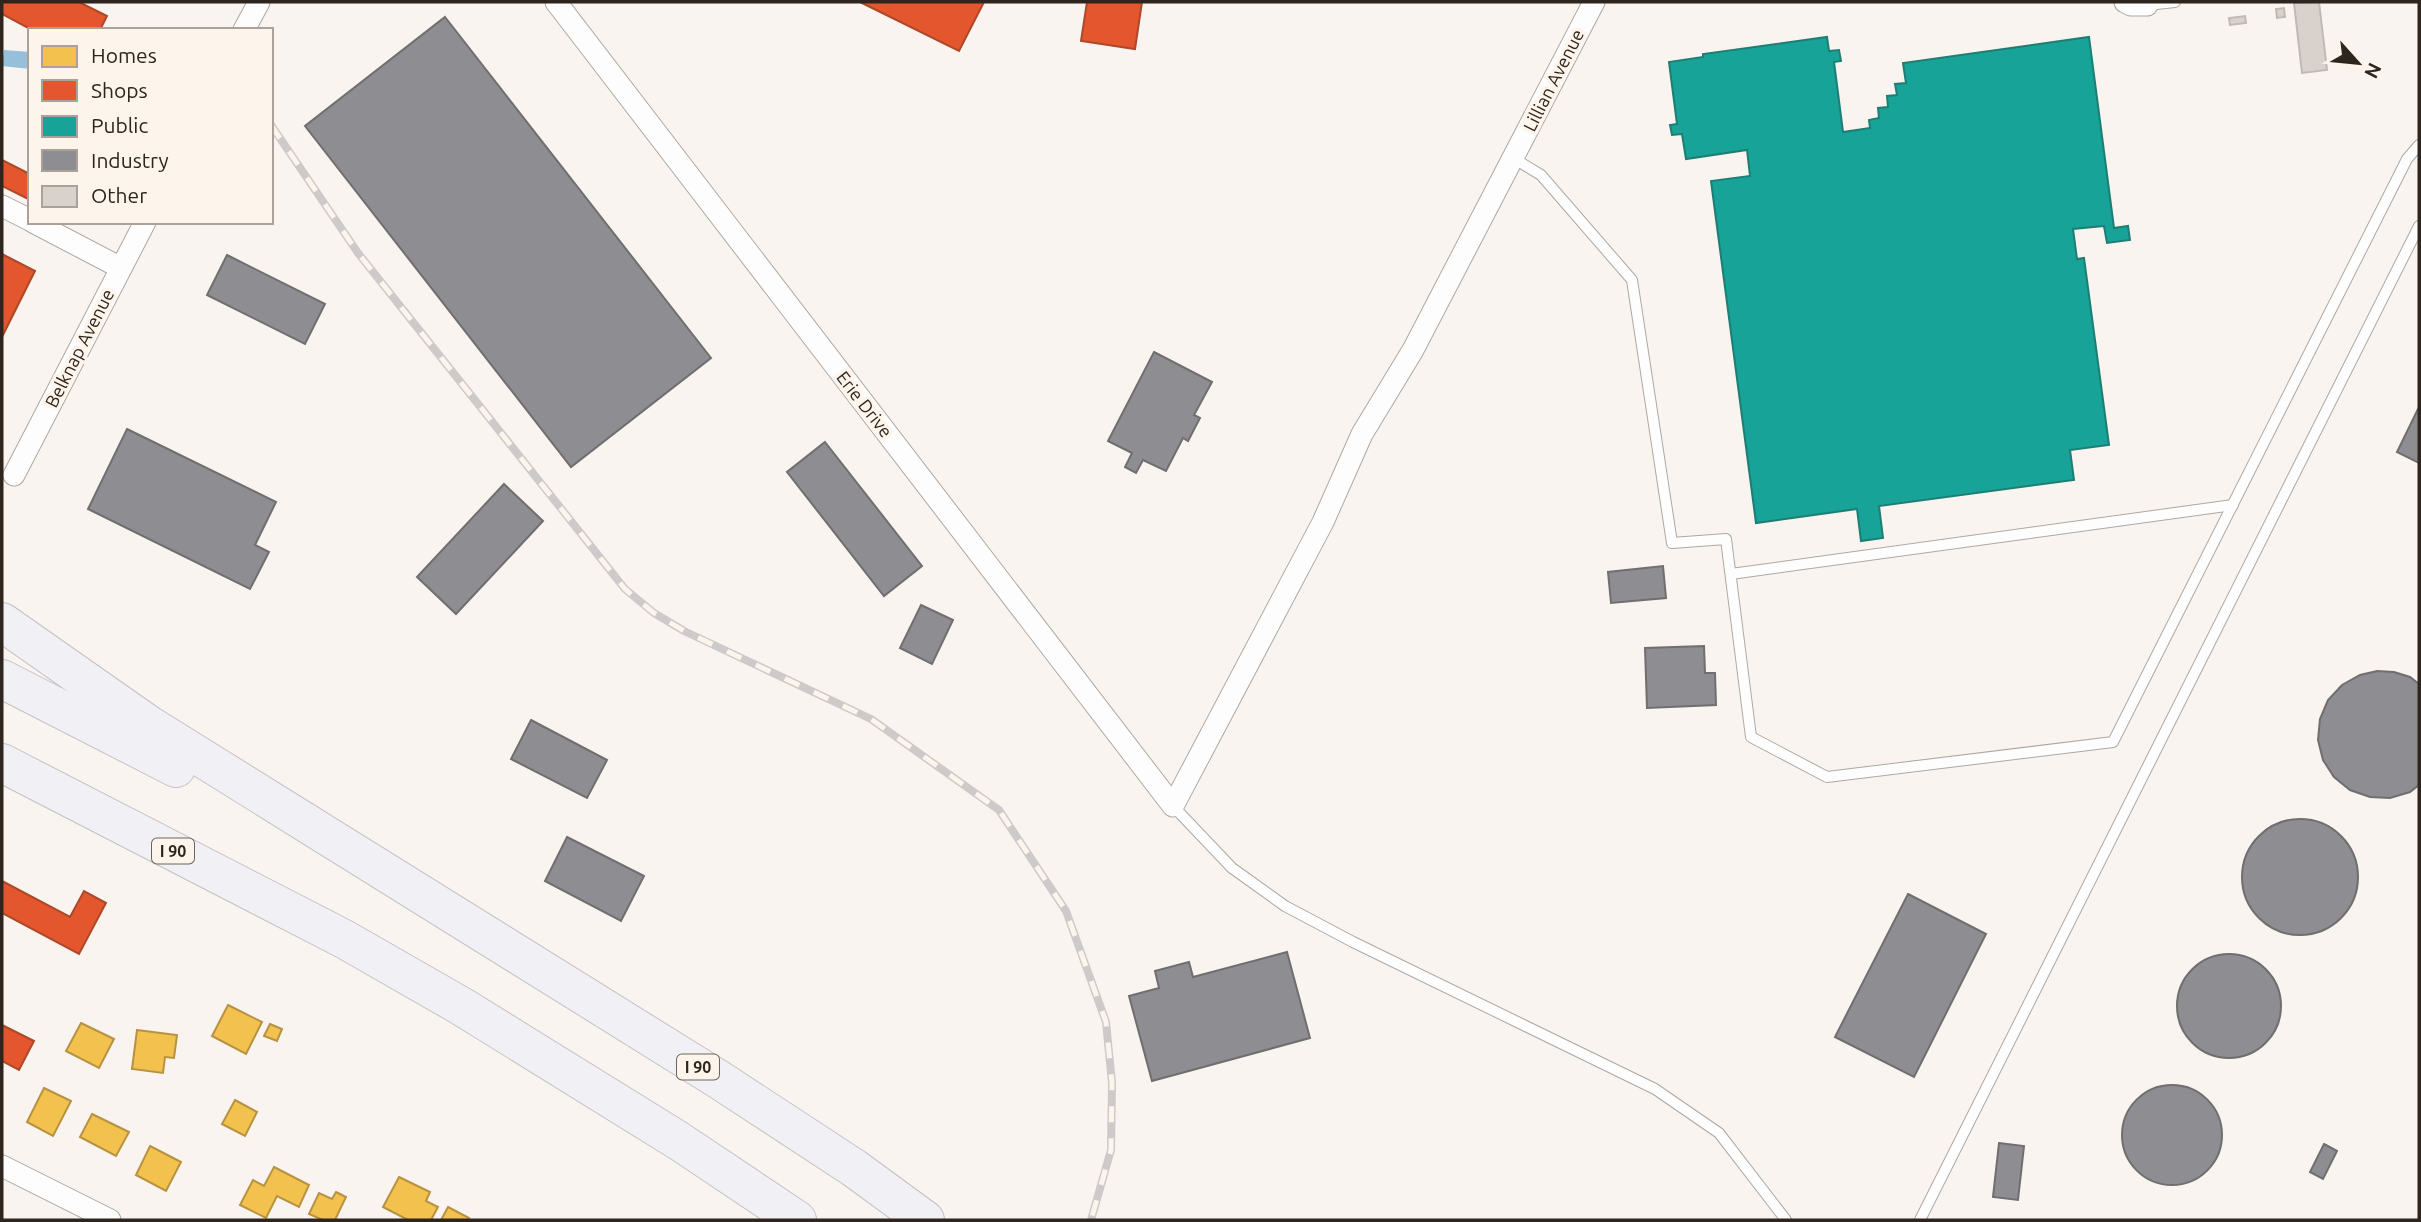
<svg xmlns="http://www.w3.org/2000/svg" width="2421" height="1222" viewBox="0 0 2421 1222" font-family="Ubuntu,sans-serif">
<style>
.water{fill:#96bfda}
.homes{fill:#f2c14e;stroke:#b79240;stroke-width:2}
.shops{fill:#e4572e;stroke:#ad4829;stroke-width:2}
.public{fill:#17a398;stroke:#1e7e73;stroke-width:2}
.industry{fill:#8d8d92;stroke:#706e6f;stroke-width:2}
.building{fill:#d8d1cc;stroke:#c0b9b4;stroke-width:2}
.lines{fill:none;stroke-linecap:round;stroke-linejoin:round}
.service-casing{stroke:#aea8a2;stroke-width:12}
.minor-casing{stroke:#aea8a2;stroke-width:23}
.motorway-casing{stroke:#c5c2c5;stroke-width:40}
.service{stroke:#fefdfd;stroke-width:10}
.minor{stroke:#fefdfd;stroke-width:21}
.motorway{stroke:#f1f0f5;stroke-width:38}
.rail-casing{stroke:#cdcac9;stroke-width:8}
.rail{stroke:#fdf4ec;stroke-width:5;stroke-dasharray:16;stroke-linecap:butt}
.labels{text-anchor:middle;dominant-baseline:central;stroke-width:7;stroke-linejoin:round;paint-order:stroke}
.shield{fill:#fdf4ec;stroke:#6c645c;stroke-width:2}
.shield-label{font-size:16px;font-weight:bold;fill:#2e261e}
.street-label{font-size:18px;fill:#2e261e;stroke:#fdf4ec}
</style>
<rect width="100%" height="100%" fill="#f9f4f0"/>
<!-- water -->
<path class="water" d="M 4,50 L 30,52 L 30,69 L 2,66 Z"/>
<!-- homes -->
<g class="homes">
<path d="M 228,1005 L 262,1022 L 246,1054 L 212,1036 Z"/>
<path d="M 81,1023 L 114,1039 L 99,1068 L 66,1051 Z"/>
<path d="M 270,1024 L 282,1029 L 277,1041 L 264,1036 Z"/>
<path d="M 137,1030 L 177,1035 L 174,1058 L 165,1057 L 163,1073 L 132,1069 Z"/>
<path d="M 44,1088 L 71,1101 L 53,1136 L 27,1122 Z"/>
<path d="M 235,1100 L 257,1112 L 245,1136 L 222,1124 Z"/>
<path d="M 92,1114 L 129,1132 L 116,1156 L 80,1137 Z"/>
<path d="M 150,1146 L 181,1162 L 166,1191 L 136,1175 Z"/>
<path d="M 274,1167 L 309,1185 L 299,1207 L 277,1196 L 266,1218 L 240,1205 L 253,1180 L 264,1186 Z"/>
<path d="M 399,1177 L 430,1192 L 426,1201 L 438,1207 L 431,1220 L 408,1220 L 383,1207 Z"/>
<path d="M 336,1192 L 346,1197 L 335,1220 L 323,1220 L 309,1214 L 319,1193 L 332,1199 Z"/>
<path d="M 448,1207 L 469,1218 L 468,1220 L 441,1220 Z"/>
</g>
<!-- shops -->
<g class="shops">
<path d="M 2,2 L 79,2 L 107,16 L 100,30 L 32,30 L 2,14 Z"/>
<path d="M 860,2 L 984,2 L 959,51 Z"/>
<path d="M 1087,2 L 1142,2 L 1135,49 L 1081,41 Z"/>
<path d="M 2,160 L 30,174 L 30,200 L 2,186 Z"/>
<path d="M 2,254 L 35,271 L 2,337 Z"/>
<path d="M 2,881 L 70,917 L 84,891 L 106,903 L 79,954 L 2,913 Z"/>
<path d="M 2,1025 L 34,1041 L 19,1070 L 2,1061 Z"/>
</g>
<!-- public -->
<path class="public" d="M 1827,37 L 1829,51 L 1839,50 L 1841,61 L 1834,62 L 1843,132 L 1870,128 L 1869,120 L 1879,118 L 1878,108 L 1888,107 L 1887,96 L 1897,95 L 1895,84 L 1906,83 L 1903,63 L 2089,37 L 2114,228 L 2128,226 L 2130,240 L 2107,243 L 2104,226 L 2073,229 L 2077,259 L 2084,258 L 2109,445 L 2070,450 L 2074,480 L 1879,506 L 1883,538 L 1861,541 L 1857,509 L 1756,523 L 1711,181 L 1750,176 L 1747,150 L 1686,159 L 1682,134 L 1672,135 L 1670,125 L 1677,124 L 1669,62 L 1703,57 L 1703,54 Z"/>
<!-- industry -->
<g class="industry">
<path d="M 445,17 L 711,358 L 571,467 L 305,126 Z"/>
<path d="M 227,255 L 325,304 L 305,344 L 207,295 Z"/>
<path d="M 1154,352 L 1212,382 L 1194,415 L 1200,418 L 1188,441 L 1183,438 L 1166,471 L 1143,460 L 1136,473 L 1125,467 L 1132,453 L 1108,441 Z"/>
<path d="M 2418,409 L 2419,410 L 2419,463 L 2397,452 Z"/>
<path d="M 127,429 L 276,502 L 255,545 L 269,552 L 250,589 L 88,509 Z"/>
<path d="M 825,442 L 922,566 L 884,596 L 787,472 Z"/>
<path d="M 504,484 L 543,521 L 456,614 L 417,577 Z"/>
<path d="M 1663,566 L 1666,598 L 1611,603 L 1608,572 Z"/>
<path d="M 921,605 L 953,620 L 932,664 L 900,648 Z"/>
<path d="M 1704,646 L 1705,673 L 1715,673 L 1716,705 L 1647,708 L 1645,648 Z"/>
<path d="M 2377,671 L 2394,672 L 2410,677 L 2419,684 L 2419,785 L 2410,792 L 2390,798 L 2370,797 L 2350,790 L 2334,777 L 2323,760 L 2318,740 L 2320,719 L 2328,700 L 2342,685 L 2360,675 Z"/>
<path d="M 531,720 L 607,760 L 587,798 L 511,759 Z"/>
<circle cx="2300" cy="877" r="58"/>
<path d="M 567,837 L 644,876 L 621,921 L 545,881 Z"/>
<path d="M 1908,894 L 1986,934 L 1914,1077 L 1835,1037 Z"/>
<path d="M 1287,952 L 1310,1038 L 1152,1081 L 1129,996 L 1159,988 L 1155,971 L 1189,962 L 1193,977 Z"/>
<circle cx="2229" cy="1006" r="52"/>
<circle cx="2172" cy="1135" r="50"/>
<path d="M 1999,1143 L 2024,1146 L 2018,1200 L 1993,1197 Z"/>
<path d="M 2324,1144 L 2337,1151 L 2323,1179 L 2310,1172 Z"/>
</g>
<!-- building -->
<g class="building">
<path d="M 2319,2 L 2327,70 L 2302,73 L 2294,3 Z"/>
<path d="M 2284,8 L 2285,17 L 2277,18 L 2276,9 Z"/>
<path d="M 2245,16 L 2246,23 L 2230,25 L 2229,18 Z"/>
</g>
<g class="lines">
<!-- service casing -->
<g class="service-casing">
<g id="service">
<path d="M 2147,5 L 2175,2"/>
<path d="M 1513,158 L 1541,175 L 1632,280 L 1672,543 L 1726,539 L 1751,737 L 1827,777 L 2113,742 L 2407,159 L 2419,145"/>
<path d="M 1731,574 L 2233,505"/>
<path d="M 1173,806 L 1232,868 L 1285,906 L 1353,942 L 1655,1089 L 1719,1133 L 1786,1220"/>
<path d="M 1920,1220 L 2419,226"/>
</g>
</g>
<!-- minor casing -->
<g class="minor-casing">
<g id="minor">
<path d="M 556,2 L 1173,806 L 1323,522 L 1362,434 L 1413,350 L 1594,2"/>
<path d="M 2125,2 L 2131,5 L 2147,5"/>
<path d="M 244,30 L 259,2"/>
<path d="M 2,206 L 30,220"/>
<path d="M 33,222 L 121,268"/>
<path d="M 14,475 L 145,222"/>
<path d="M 2,1166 L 110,1220"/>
</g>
</g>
<!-- motorway casing -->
<g class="motorway-casing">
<g id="motorway">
<path d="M 2,622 L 149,725 L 718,1079 L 854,1168 L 925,1220"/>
<path d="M 2,679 L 176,768"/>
<path d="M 2,763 L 344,939 L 461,1006 L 679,1141 L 797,1220"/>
</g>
</g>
<!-- service -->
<use href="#service" class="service"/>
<!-- minor -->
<use href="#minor" class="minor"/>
<!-- motorway -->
<use href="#motorway" class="motorway"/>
<!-- rail casing -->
<g class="rail-casing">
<path id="rail" d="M 271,125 L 358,253 L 625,589 L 654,613 L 684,631 L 871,719 L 999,810 L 1066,911 L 1106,1022 L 1112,1083 L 1111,1150 L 1091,1220"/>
</g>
<!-- rail -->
<use href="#rail" class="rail"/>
</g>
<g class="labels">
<!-- shield labels -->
<g class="shield">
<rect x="152" y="838.5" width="42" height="25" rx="5"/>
<rect x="677" y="1054.5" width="42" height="25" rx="5"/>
</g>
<g class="shield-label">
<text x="173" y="851">I 90</text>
<text x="698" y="1067">I 90</text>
</g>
<!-- street labels -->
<g class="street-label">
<text transform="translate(1553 80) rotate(-63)">Lillian Avenue</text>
<text transform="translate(79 348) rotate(-63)">Belknap Avenue</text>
<text transform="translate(865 404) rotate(52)">Erie Drive</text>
</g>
</g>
<!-- border -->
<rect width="2421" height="1222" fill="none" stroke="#2e261e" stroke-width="7"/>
<!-- legend -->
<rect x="28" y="28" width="245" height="196" fill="#fdf4ec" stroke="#aaa29a" stroke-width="2"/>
<rect x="42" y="46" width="35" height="21" fill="#f2c14e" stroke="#aaa29a" stroke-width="2"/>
<text x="91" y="63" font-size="21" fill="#2e261e">Homes</text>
<rect x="42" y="80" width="35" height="21" fill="#e4572e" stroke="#aaa29a" stroke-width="2"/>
<text x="91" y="98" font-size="21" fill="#2e261e">Shops</text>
<rect x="42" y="116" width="35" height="21" fill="#17a398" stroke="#aaa29a" stroke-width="2"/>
<text x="91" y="133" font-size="21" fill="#2e261e">Public</text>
<rect x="42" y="150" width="35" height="21" fill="#8d8d92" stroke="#aaa29a" stroke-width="2"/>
<text x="91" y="168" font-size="21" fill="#2e261e">Industry</text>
<rect x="42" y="186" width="35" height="21" fill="#d8d1cc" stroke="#aaa29a" stroke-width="2"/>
<text x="91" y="203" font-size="21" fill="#2e261e">Other</text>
<!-- north arrow -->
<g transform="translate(2358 63) rotate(117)" stroke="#fdf4ec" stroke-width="5" paint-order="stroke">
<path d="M0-5L12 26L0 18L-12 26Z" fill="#2e261e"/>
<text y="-10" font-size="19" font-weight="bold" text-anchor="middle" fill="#2e261e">N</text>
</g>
</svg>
